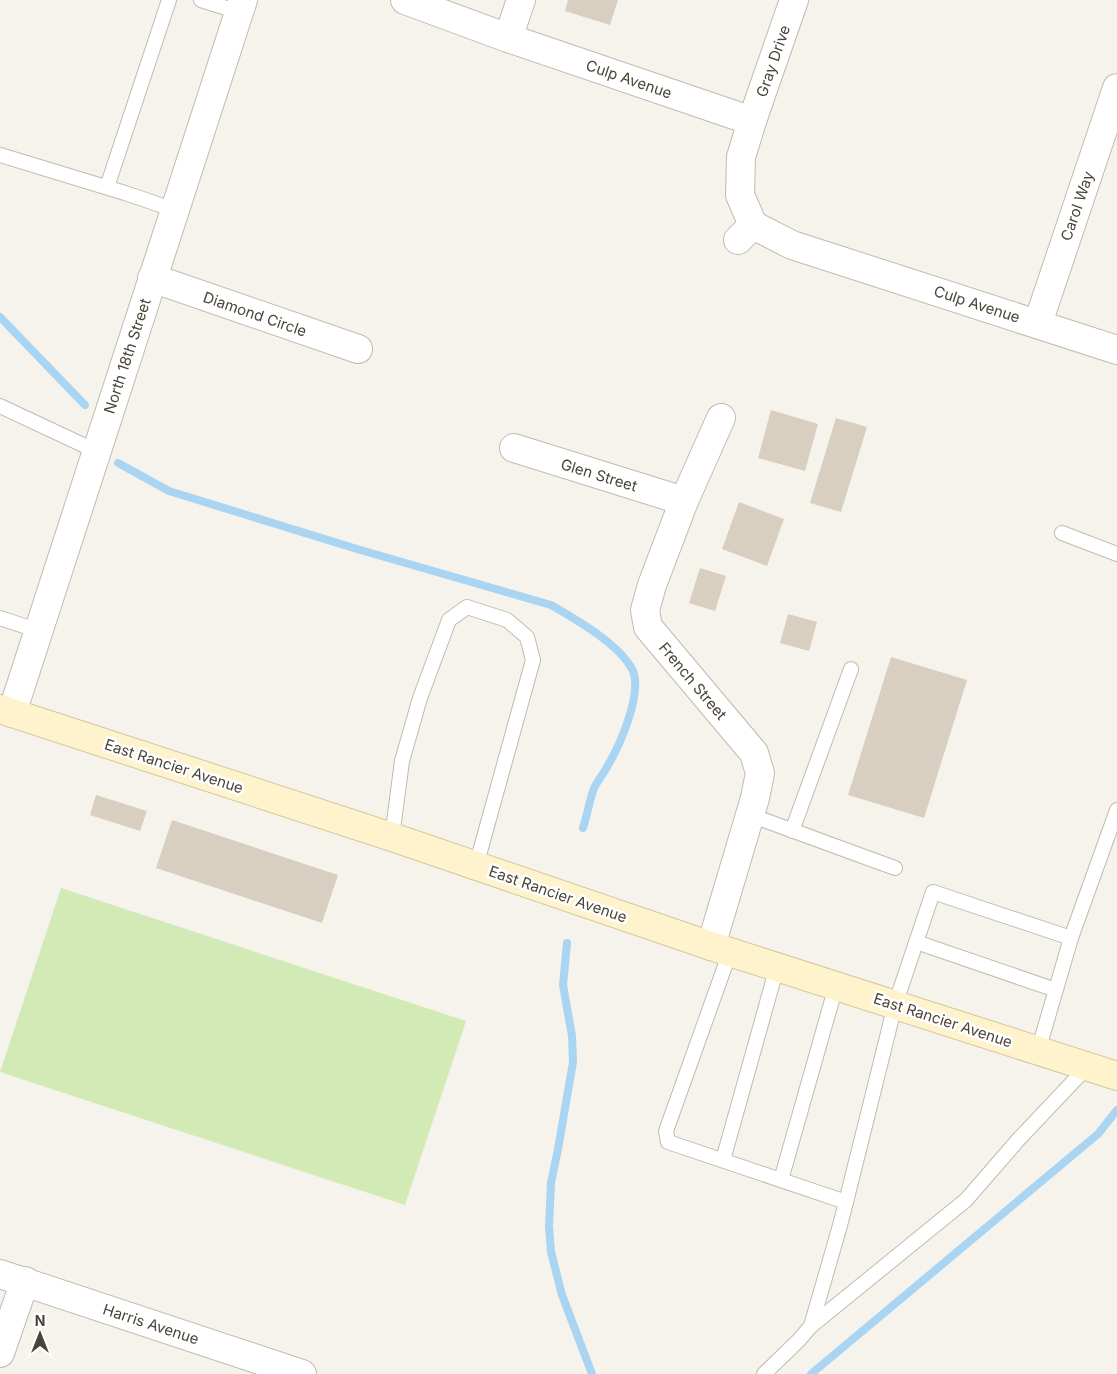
<svg xmlns="http://www.w3.org/2000/svg" width="1117" height="1374" viewBox="0 0 1117 1374" font-family="Inter,sans-serif">
<style>
.green{fill:#d2eab5}
.lines{fill:none;stroke-linecap:round;stroke-linejoin:round}
.stream{stroke:#a9d4f2;stroke-width:8}
.building{fill:#d8cfc1}
.service-casing{stroke:#c2bbae;stroke-width:16}
.minor-casing{stroke:#c2bbae;stroke-width:30}
.secondary-casing{stroke:#d6c79b;stroke-width:30}
.service{stroke:#fff;stroke-width:14}
.minor{stroke:#fff;stroke-width:28}
.secondary{stroke:#fff3cd;stroke-width:28}
.labels{text-anchor:middle;dominant-baseline:central;stroke-width:5;stroke-linejoin:round;paint-order:stroke}
.street-label{font-size:15px;fill:#4b4439;stroke:#fff}
</style>
<rect width="100%" height="100%" fill="#f6f3ec"/>
<!-- green -->
<path class="green" d="M 61,888 L 466,1021 L 405,1205 L 0,1072 Z"/>
<g class="lines">
<!-- stream -->
<g class="stream">
<path d="M 0,317 L 85,405"/>
<path d="M 118,463 L 169,491 L 357,549 L 551,605 C 575,619 618,643 632,669 C 644,692 619,747 607,767 C 603,775 596,782 593,791 C 589,803 587,816 583,828"/>
<path d="M 567,943 L 563,985 L 572,1036 L 573,1062 L 558,1149 L 551,1183 L 549,1226 L 551,1252 L 562,1295 L 592,1374"/>
<path d="M 811,1374 L 1098,1134 L 1117,1110"/>
</g>
</g>
<!-- building -->
<g class="building">
<path d="M 568,0 L 618,0 L 610,25 L 565,11 Z"/>
<path d="M 771,410 L 818,424 L 805,471 L 758,458 Z"/>
<path d="M 836,418 L 867,427 L 841,512 L 810,503 Z"/>
<path d="M 739,502 L 784,519 L 767,566 L 722,549 Z"/>
<path d="M 700,568 L 726,576 L 715,611 L 689,603 Z"/>
<path d="M 788,614 L 817,622 L 809,651 L 780,643 Z"/>
<path d="M 891,657 L 967,680 L 924,818 L 848,795 Z"/>
<path d="M 96,795 L 147,811 L 140,831 L 90,815 Z"/>
<path d="M 172,820 L 338,875 L 322,923 L 156,868 Z"/>
</g>
<g class="lines">
<!-- service casing -->
<g class="service-casing">
<g id="service">
<path d="M 201,0 L 239,12"/>
<path d="M 0,155 L 125,193 L 175,210"/>
<path d="M 107,187 L 169,0"/>
<path d="M 0,406 L 96,451"/>
<path d="M 1062,533 L 1117,554"/>
<path d="M 0,618 L 39,631"/>
<path d="M 750,815 L 895,868"/>
<path d="M 792,831 L 851,669"/>
<path d="M 392,837 L 402,761 L 420,698 L 449,620 L 467,607 L 507,620 L 527,637 L 533,660 L 476,866"/>
<path d="M 1071,938 L 1117,810"/>
<path d="M 916,942 L 1056,990"/>
<path d="M 730,952 L 666,1131 L 668,1142 L 846,1202 L 839,1229 L 811,1326 L 799,1340 L 764,1374"/>
<path d="M 723,1160 L 777,967"/>
<path d="M 781,1180 L 836,986"/>
<path d="M 846,1202 L 895,1005 L 933,892 L 1071,938 L 1038,1051"/>
<path d="M 811,1326 L 966,1200 L 1018,1140 L 1087,1067"/>
</g>
</g>
<!-- minor casing -->
<g class="minor-casing">
<g id="minor">
<path d="M 405,0 L 508,38 L 752,121"/>
<path d="M 508,38 L 521,0"/>
<path d="M 753,225 L 792,245 L 1117,350"/>
<path d="M 738,240 L 753,225 L 740,195 L 741,157 L 752,121 L 794,0"/>
<path d="M 152,278 L 358,349"/>
<path d="M 1038,323 L 1117,88"/>
<path d="M 514,448 L 684,501"/>
<path d="M 12,713 L 243,0"/>
<path d="M 711,946 L 755,798 L 760,773 L 754,753 L 648,627 L 645,610 L 652,585 L 684,501 L 721,418"/>
<path d="M 0,1274 L 302,1374"/>
<path d="M 0,1353 L 25,1281"/>
</g>
</g>
<!-- secondary casing -->
<g class="secondary-casing">
<path id="secondary" d="M 0,709 L 392,837 L 711,946 L 1117,1076"/>
</g>
<!-- service -->
<use href="#service" class="service"/>
<!-- minor -->
<use href="#minor" class="minor"/>
<!-- secondary -->
<use href="#secondary" class="secondary"/>
</g>
<g class="labels">
<!-- street labels -->
<g class="street-label">
<text transform="translate(773 61) rotate(-71)">Gray Drive</text>
<text transform="translate(629 79) rotate(19)">Culp Avenue</text>
<text transform="translate(1077 206) rotate(-71)">Carol Way</text>
<text transform="translate(977 304) rotate(18)">Culp Avenue</text>
<text transform="translate(255 314) rotate(19)">Diamond Circle</text>
<text transform="translate(127 356) rotate(-72)">North 18th Street</text>
<text transform="translate(599 475) rotate(17)">Glen Street</text>
<text transform="translate(693 681) rotate(50)">French Street</text>
<text transform="translate(174 766) rotate(18)">East Rancier Avenue</text>
<text transform="translate(558 894) rotate(19)">East Rancier Avenue</text>
<text transform="translate(943 1020) rotate(18)">East Rancier Avenue</text>
<text transform="translate(151 1324) rotate(18)">Harris Avenue</text>
</g>
</g>
<!-- north arrow -->
<g transform="translate(40 1334)" stroke="#ffffff" stroke-width="4" paint-order="stroke">
<path d="M0-4L9 19L0 12L-9 19Z" fill="#4b4439"/>
<text y="-8" font-size="14" font-weight="bold" text-anchor="middle" fill="#4b4439">N</text>
</g>
</svg>
